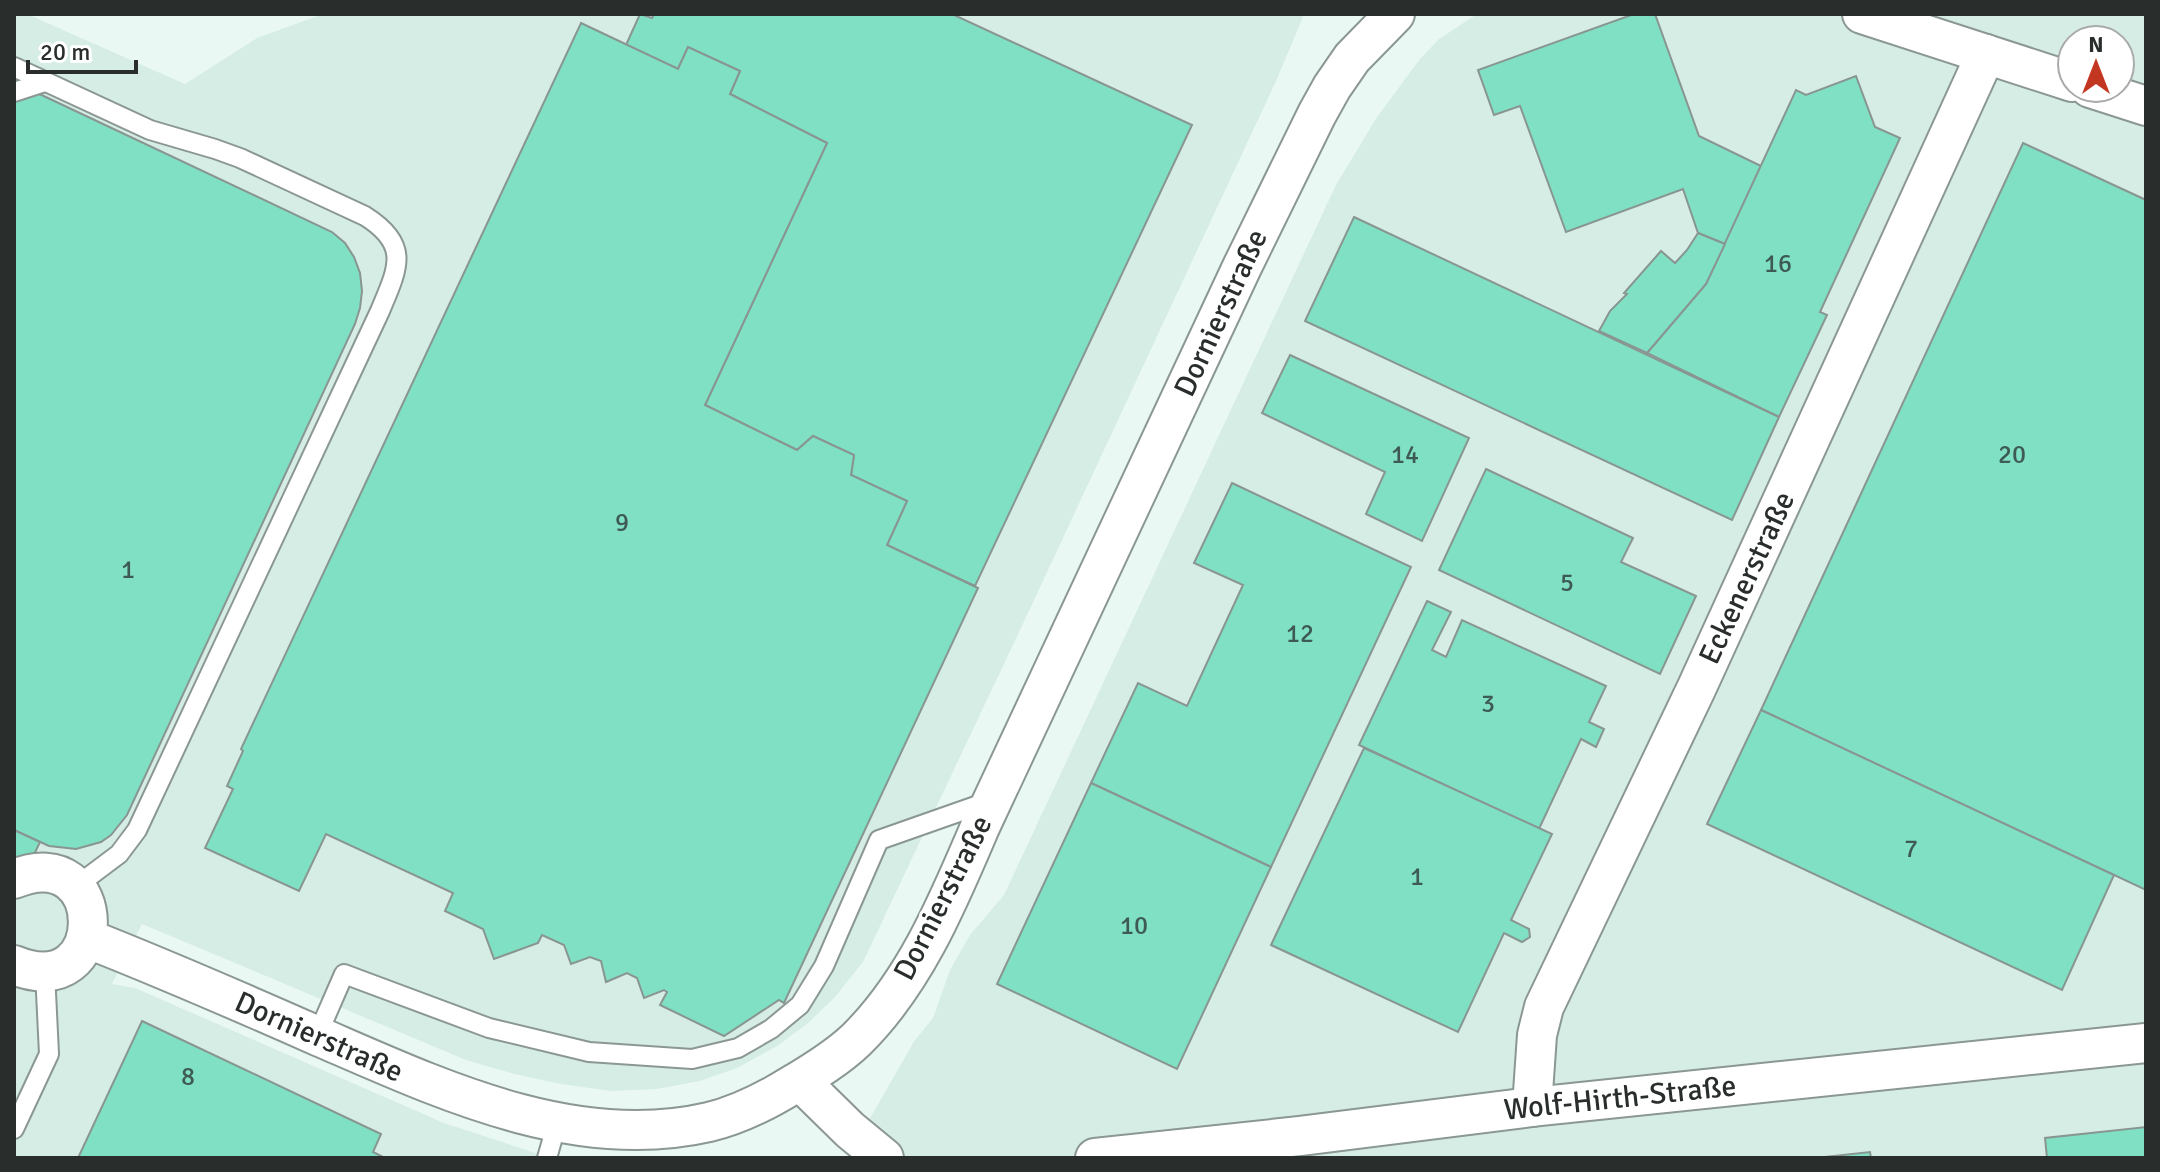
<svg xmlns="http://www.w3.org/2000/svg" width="2160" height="1172" viewBox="0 0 2160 1172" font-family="Signika,sans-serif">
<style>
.built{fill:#d6ede5;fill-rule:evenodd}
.building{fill:#7fe0c4;stroke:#899591;stroke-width:2}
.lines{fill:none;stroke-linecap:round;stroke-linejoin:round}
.lane-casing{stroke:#8b9793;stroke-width:22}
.street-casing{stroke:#8b9793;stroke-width:42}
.lane{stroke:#fff;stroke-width:18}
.street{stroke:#fff;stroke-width:38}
.labels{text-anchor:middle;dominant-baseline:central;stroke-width:6;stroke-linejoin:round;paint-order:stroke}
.number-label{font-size:26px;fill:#3e5a52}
.street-label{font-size:30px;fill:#292e2c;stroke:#fff}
</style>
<rect width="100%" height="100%" fill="#eaf8f3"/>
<!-- built -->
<g class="built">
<path d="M 14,14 L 27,14 L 185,84 L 257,38 L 323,14 L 1297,14 L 1303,17 L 1277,79 L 1028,613 L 863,962 L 834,998 L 807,1024 L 777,1046 L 737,1068 L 700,1081 L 657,1089 L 611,1091 L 561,1084 L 514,1074 L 466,1060 L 142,924 L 112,984 L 135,988 L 444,1123 L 551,1158 L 14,1158 Z"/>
<path d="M 1477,14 L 2146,14 L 2146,1158 L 847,1158 L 915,1040 L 933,1018 L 950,970 L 970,935 L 1004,895 L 1336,185 L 1377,117 L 1420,59 L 1439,39 ZM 2072,40 L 2120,40 L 2120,88 L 2072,88 Z"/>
</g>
<!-- building -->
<g class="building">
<path d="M 640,14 L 652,18 L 654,14 L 952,14 L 1192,125 L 975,586 L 887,545 L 907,501 L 851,475 L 854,455 L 813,436 L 797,450 L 705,405 L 827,143 L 730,94 L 740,71 L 688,47 L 678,69 L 626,45 Z"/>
<path d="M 1634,14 L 1655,14 L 1699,136 L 1761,166 L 1725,244 L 1698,233 L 1683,189 L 1566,232 L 1520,106 L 1494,115 L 1478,70 Z"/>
<path d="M 581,23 L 678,69 L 688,47 L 740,71 L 730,94 L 827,143 L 705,405 L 797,450 L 813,436 L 854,455 L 851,475 L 907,501 L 887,545 L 978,588 L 784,1003 L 779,1000 L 724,1036 L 660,1005 L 667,992 L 664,990 L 644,998 L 637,978 L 627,973 L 606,982 L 601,961 L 590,957 L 571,964 L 564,945 L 542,935 L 538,943 L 494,959 L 483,929 L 445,911 L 453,893 L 326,834 L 299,891 L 205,848 L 233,789 L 227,786 L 243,751 L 241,749 Z"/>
<path d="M 1856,76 L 1875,127 L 1900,138 L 1820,312 L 1827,315 L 1779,417 L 1647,353 L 1706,284 L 1796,90 L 1806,95 Z"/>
<path d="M 14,82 L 332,232 L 345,243 L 354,257 L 360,273 L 362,291 L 360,308 L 355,324 L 127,815 L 111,835 L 101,842 L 76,849 L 49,846 L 14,830 Z"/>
<path d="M 2023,143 L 2146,200 L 2146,890 L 1761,710 Z"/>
<path d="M 1354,217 L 1779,417 L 1732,520 L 1305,321 Z"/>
<path d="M 1698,233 L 1725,244 L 1706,284 L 1647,353 L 1599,331 L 1610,311 L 1627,294 L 1624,293 L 1661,251 L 1675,263 L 1687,250 Z"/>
<path d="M 1290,355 L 1469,438 L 1422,541 L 1366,514 L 1385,472 L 1262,413 Z"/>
<path d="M 1486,469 L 1633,538 L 1621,562 L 1696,596 L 1660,674 L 1439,570 Z"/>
<path d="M 1232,483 L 1411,567 L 1271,867 L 1091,783 L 1138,683 L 1187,706 L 1243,585 L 1194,563 Z"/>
<path d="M 1427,601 L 1451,612 L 1432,650 L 1446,657 L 1462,620 L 1606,686 L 1589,722 L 1604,729 L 1596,747 L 1581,739 L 1539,829 L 1359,745 Z"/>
<path d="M 1761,710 L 2114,875 L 2062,990 L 1707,824 Z"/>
<path d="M 1364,748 L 1552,834 L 1511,920 L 1529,929 L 1530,937 L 1522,942 L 1504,933 L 1458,1032 L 1271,945 Z"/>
<path d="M 1091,783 L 1271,867 L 1177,1069 L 997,984 Z"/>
<path d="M 14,830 L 40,842 L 14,897 Z"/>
<path d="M 142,1021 L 381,1134 L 373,1152 L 385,1158 L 78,1158 Z"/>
<path d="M 2146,1127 L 2146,1158 L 2047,1158 L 2045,1138 Z"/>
<path d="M 1870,1152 L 1871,1158 L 1815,1158 Z"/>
</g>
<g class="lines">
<!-- lane casing -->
<g class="lane-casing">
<g id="lane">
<path d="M 14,67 L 150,130 L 215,149 L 240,158 L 365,216 C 411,245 398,268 380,311 L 137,830 L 119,854 L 75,887"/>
<path d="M 14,92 L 45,82"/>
<path d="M 317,1036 L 344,974 L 489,1028 L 589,1052 L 692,1059 L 738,1048 L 771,1029 L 800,1005 L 824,966 L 879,840 L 990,801"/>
<path d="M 14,1129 L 49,1054 L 45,972"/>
<path d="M 547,1158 L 557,1123"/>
</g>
</g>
<!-- street casing -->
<g class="street-casing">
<g id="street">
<path d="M 1862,14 L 2072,82"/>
<path d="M 2090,88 L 2146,106"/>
<path d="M 14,879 C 112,838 113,1006 14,965"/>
<path d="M 86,938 C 165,969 243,1003 320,1037 C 440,1089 575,1153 709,1122 C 739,1115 766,1101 792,1085 C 814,1072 837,1058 856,1040 C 915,982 948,902 980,827 L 1242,267 L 1317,114 L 1332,87 L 1352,58 L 1395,14"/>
<path d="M 800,1081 L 850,1130 L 884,1158"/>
<path d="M 1532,1107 L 1537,1035 L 1544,1007 L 1697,687 L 1986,54"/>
<path d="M 1095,1158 L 1300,1136 L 1532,1107 L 2146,1043"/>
</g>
</g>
<!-- lane -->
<use href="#lane" class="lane"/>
<!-- street -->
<use href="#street" class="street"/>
</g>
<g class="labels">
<!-- number labels -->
<g class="number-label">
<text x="1778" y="264">16</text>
<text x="1405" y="455">14</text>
<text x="2012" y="455">20</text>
<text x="622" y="523">9</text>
<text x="128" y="570">1</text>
<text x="1567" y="583">5</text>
<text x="1300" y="634">12</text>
<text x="1488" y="704">3</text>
<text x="1911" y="849">7</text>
<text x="1417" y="877">1</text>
<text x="1134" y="926">10</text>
<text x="188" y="1077">8</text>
</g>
<!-- street labels -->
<g class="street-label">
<text transform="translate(1221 313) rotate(-65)">Dornierstraße</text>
<text transform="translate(1747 578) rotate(-65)">Eckenerstraße</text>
<text transform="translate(943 898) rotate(-63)">Dornierstraße</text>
<text transform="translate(319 1037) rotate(24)">Dornierstraße</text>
<text transform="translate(1620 1098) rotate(-6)">Wolf-Hirth-Straße</text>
</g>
</g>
<!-- border -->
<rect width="2160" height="1172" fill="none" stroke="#292e2c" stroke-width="32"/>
<!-- north arrow -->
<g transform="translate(2096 64)"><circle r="38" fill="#ffffff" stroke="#a9abab" stroke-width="2"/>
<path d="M0-6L14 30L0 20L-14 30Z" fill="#c33722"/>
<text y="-12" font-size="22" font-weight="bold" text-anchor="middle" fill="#292e2c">N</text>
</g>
<!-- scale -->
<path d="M28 60v12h108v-12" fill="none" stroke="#292e2c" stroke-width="4"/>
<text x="40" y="60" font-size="24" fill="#292e2c" stroke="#ffffff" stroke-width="6" paint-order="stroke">20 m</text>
</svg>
